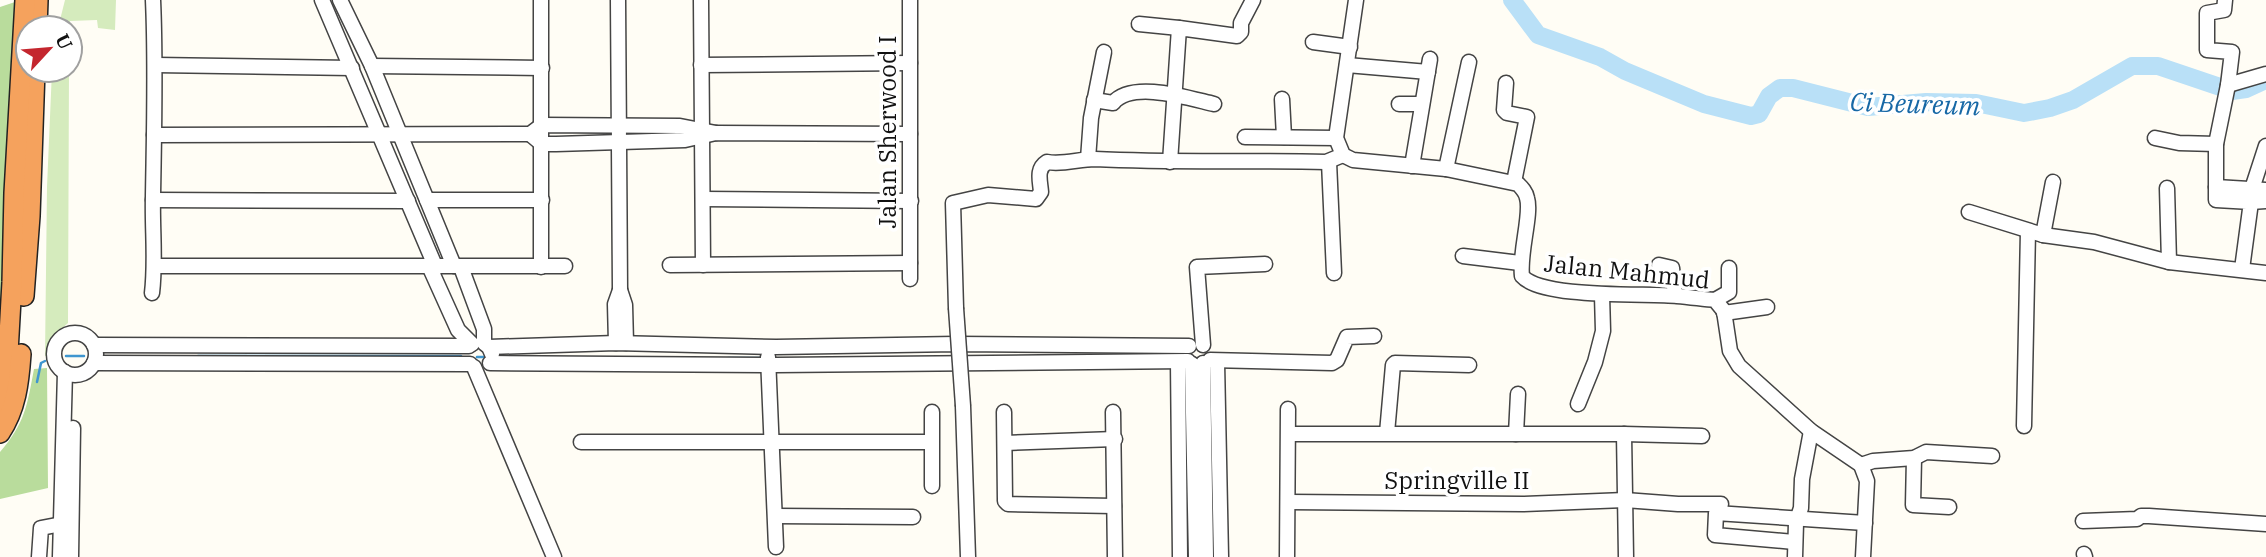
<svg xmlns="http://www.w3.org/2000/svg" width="2266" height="557" viewBox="0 0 2266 557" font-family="'IBM Plex Serif',serif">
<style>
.green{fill:#d5ebbd}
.forest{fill:#b9dc9c}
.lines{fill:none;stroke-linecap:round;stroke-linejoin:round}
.stream{stroke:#3f96cf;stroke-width:2.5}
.river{stroke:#b9e0f7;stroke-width:18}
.minor-casing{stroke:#444;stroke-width:17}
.highway-casing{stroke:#222;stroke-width:22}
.minor{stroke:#fff;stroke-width:14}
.highway{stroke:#f5a25d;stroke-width:19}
.minor-bridge-casing{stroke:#444;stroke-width:17;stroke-linecap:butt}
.minor-bridge{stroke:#fff;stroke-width:14}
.labels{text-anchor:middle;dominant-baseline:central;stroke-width:7;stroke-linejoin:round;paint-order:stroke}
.street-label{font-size:24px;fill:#111;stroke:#fff}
.water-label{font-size:26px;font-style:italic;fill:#1768a6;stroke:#fff}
</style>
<rect width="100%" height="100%" fill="#fffdf5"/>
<!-- green -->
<g class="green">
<path d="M 65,0 L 116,0 L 115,30 L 98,28 L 97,20 L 70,21 L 70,28 L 58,28 Z"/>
<path d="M 52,70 L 69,70 L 68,323 C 56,334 49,339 48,356 L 45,356 L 47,187 Z"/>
</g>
<!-- forest -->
<g class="forest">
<path d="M 15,2 L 0,384 L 0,385 L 0,7 Z"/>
<path d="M 47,368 L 48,488 L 0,499 L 0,452 C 25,423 27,406 34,369 Z"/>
</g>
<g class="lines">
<!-- stream -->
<g class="stream">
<path d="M 66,356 L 84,356"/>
<path d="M 198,356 L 461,356"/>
<path d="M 477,357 L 486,357"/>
<path d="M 728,358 L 763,358"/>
<path d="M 37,382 L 41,363 L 45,361"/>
</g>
<!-- river -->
<path class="river" d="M 1512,0 L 1538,35 L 1600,57 L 1625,71 L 1704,104 L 1751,116 L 1759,114 L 1769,96 L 1780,88 L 1793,88 L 1868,107 L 1926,102 L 1976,103 L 2024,113 L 2050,108 L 2073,100 L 2132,66 L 2158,66 L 2232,91 L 2246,89 L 2266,80"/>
<!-- minor casing -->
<g class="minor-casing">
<g id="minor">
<path d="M 322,0 L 436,268"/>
<path d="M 340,0 L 372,66 L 454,266"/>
<path d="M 618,0 L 620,290"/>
<path d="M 701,0 L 703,265"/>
<path d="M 1356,0 L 1336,138 L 1343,155 L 1353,160 L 1446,169 L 1518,184 C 1522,188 1526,192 1527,198 C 1532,214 1519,253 1522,276 C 1542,299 1646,293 1677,296 C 1690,297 1703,299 1715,300 L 1724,311 L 1730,351 L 1739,366 L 1811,431 L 1861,465 L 1867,481 L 1863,557"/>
<path d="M 2225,0 L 2224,10 L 2207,13 L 2207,50 L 2232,52 L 2228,85 L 2216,144 L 2216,200 L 2251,202 L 2242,269"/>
<path d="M 1139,24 L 1179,28"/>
<path d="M 1313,42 L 1350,47"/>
<path d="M 156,65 L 352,68"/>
<path d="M 701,65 L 910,63"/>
<path d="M 1347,65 L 1428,72"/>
<path d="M 372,66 L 542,68"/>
<path d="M 1506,83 L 1504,110 L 1507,113 L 1527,117 L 1514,182"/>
<path d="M 2228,85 L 2266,74"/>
<path d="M 1282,99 L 1284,137"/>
<path d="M 1094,100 L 1113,103 C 1132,80 1188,98 1214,104"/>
<path d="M 1399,104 L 1422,104"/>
<path d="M 530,134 L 542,144 L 556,144 L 685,140 L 716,133 L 910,134"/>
<path d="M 154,135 L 530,134 L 542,125 L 680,126 L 716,133"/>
<path d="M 1245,137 L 1336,138"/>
<path d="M 2155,138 L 2179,143 L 2216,144"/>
<path d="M 2266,146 L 2252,189 L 2251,202 L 2266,201"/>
<path d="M 1088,159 L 1091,118 L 1104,52"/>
<path d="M 1170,162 L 1179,28 L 1237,36 L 1241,32 L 1241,23 L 1253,0"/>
<path d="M 1329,162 L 1334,273"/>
<path d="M 1412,166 L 1430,59"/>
<path d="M 1446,169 L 1469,62"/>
<path d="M 2216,187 L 2266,190"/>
<path d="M 2167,188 L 2169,262"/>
<path d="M 703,199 L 911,201"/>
<path d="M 153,200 L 408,201"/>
<path d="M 427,200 L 542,200"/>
<path d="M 1969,212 L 2043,235 L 2094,242 L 2169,262 L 2266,273"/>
<path d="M 2043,235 L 2053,182"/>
<path d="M 1463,256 L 1520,263"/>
<path d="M 670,265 L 910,263"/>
<path d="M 1659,265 L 1672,268 L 1675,295"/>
<path d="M 155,266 L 565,266"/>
<path d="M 461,267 L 484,329 L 484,343 L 489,347 L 492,354"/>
<path d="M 541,267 L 541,0"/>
<path d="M 430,268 L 458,330 L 472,344"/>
<path d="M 910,279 L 910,0"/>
<path d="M 152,293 C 156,260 152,229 153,196 C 154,130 156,65 153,0"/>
<path d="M 1715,300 L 1729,292 L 1729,268"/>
<path d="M 956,308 L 953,203 L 988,195 L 1036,199 L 1041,192 C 1040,180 1036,169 1047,162 C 1063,165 1079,159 1095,159 C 1172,163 1249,160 1326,162 L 1343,155"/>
<path d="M 1724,313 L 1767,307"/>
<circle cx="75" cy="354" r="21"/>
<path d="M 616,343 L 615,304 L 620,290 L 625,305 L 626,343"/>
<path d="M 94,345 L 469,346"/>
<path d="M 1203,345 L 1197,267 L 1265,264"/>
<path d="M 489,347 L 616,343 L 776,347 L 956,344 L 1189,346"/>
<path d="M 768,357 L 776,547"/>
<path d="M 1210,360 L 1332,363 L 1337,360 L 1347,337 L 1374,336"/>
<path d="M 1178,362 L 1180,557"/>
<path d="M 1217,362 L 1221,557"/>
<path d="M 94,363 L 470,364"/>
<path d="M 490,363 L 776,365 L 1188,361"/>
<path d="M 1203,363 L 1206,557"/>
<path d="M 1192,364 L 1196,557"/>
<path d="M 474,367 L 554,557"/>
<path d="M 1578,404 L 1595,362 L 1603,331 L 1602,295"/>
<path d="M 963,406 L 968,557"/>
<path d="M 932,412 L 932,486"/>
<path d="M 1004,412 L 1005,501 L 1008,504 L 1114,506"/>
<path d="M 1113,412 L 1115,557"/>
<path d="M 2024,426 L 2028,231"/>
<path d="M 1387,433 L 1393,365 L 1395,363 L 1469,365"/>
<path d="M 1289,434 L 1624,434 L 1702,436"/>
<path d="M 1516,434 L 1518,394"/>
<path d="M 1624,434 L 1626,557"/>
<path d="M 581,442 L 931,442"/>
<path d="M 1005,443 L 1115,439"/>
<path d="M 1914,458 L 1913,505 L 1949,507"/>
<path d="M 1861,465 L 1873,461 L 1914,458 L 1926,452 L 1992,456"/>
<path d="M 1289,502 L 1523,504 L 1625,500 L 1678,504 L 1721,504"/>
<path d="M 776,516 L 913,517"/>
<path d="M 2083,521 L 2137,519 L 2141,516 L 2149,516 L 2266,524"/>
<path d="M 1794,542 L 1715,535 L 1716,513 L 1865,523"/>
<path d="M 2084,554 L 2085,557"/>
<path d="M 39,557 L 41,528 L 67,523"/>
<path d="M 60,557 L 65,372"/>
<path d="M 71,557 L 73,428"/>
<path d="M 1287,557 L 1288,409"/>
<path d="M 1795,557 L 1796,523 L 1801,508 L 1802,479 L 1811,431"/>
</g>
</g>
<!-- highway casing -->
<g class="highway-casing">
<g id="highway">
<path d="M 37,28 L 38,0"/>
<path d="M 24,296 L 30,216 L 35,70"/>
<path d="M 0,405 L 7,370 L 12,282 L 14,193 L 25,0"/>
<path d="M 0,433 C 16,409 19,383 21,354"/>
</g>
</g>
<!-- minor -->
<use href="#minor" class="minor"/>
<!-- highway -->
<use href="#highway" class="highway"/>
<!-- minor-bridge casing -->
<g class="minor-bridge-casing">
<path id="minor-bridge" d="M 956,308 L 963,406"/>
</g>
<!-- minor-bridge -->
<use href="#minor-bridge" class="minor-bridge"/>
</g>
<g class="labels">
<!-- street labels -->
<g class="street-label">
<text transform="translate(887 132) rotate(-90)">Jalan Sherwood I</text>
<text transform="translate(1627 271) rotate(6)">Jalan Mahmud</text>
<text x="1457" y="480">Springville II</text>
</g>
<!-- water labels -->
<g class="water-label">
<text transform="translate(1915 103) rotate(2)">Ci Beureum</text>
</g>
</g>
<!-- north arrow -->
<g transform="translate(49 49) rotate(64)"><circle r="33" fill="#ffffff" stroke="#a0a0a0" stroke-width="2"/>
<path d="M0-5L12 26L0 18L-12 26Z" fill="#c4262e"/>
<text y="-10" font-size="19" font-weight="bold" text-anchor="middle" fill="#111111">U</text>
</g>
</svg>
